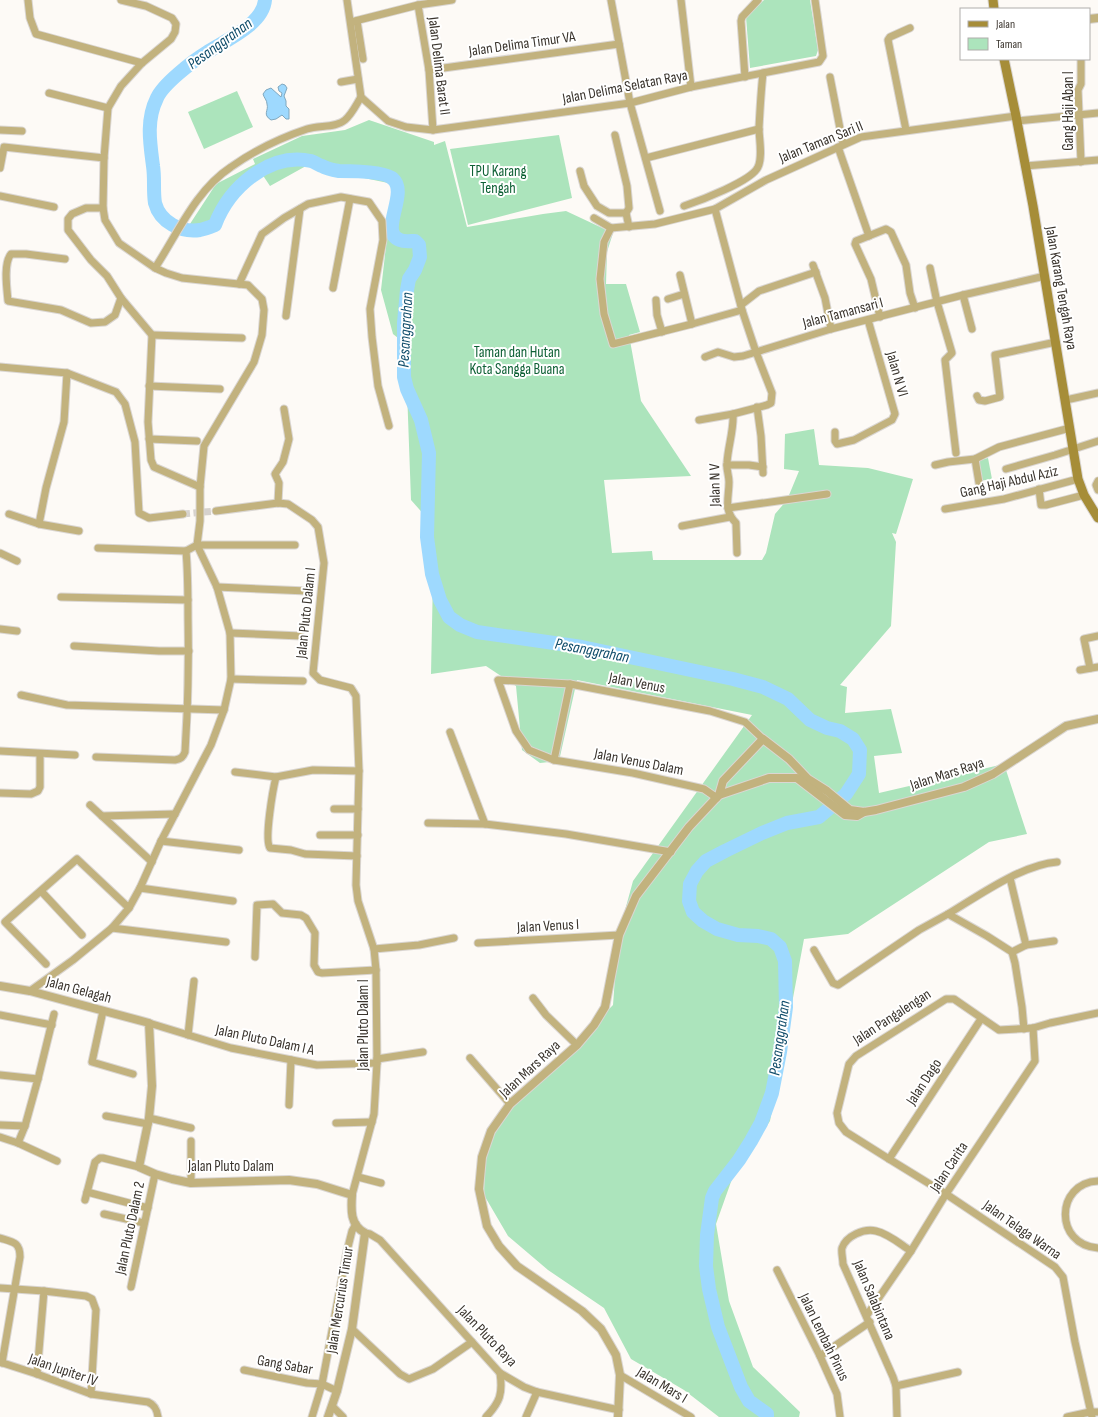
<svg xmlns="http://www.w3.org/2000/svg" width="1098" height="1417" viewBox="0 0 1098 1417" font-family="'Sofia Sans Condensed',sans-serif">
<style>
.green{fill:#ace4bc}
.water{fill:#9ed9fe;stroke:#80a8bf}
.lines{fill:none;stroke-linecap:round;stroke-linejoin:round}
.river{stroke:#9ed9fe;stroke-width:14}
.minor-tunnel{stroke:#d6d2ce;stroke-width:7;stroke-dasharray:7 3.5;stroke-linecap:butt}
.minor-casing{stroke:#dad6d2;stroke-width:9}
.tertiary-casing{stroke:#dad6d2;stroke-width:10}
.secondary-casing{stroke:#dad6d2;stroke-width:11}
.minor{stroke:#c2b27e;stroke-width:7}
.tertiary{stroke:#c2b27e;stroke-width:8}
.secondary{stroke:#a68d38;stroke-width:9}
.labels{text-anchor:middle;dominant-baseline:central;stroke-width:4;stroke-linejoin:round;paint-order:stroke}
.street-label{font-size:15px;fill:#3a342d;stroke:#fff}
.park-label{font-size:15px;fill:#0e6035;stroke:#fff}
.water-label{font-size:16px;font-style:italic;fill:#0f4c6a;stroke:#fff}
</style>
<rect width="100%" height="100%" fill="#fdfaf6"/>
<!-- green -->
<g class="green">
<path d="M 764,0 L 810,0 L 818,50 L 816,56 L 750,68 L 746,17 Z"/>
<path d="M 237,91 L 253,127 L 204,149 L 188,112 Z"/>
<path d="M 369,120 L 434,142 L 434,145 L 445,141 L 467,227 L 543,214 L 566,211 L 613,233 L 607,252 L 606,284 L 626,284 L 640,332 L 629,335 L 641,401 L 691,476 L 604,480 L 612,553 L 652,551 L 653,560 L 762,560 L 766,553 L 775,514 L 787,500 L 799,471 L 784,469 L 785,434 L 814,429 L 819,465 L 868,468 L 913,479 L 896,534 L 892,533 L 896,542 L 891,626 L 840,685 L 847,687 L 845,713 L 891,709 L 902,753 L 874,756 L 879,793 L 1004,764 L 1027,834 L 989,842 L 848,934 L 804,939 L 770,1121 L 732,1179 L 716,1224 L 729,1301 L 753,1367 L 800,1412 L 799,1417 L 719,1417 L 684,1390 L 631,1359 L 604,1308 L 548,1270 L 508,1236 L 484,1195 L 485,1155 L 504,1114 L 613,1005 L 618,936 L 633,881 L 752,715 L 577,680 L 559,761 L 540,763 L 522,750 L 516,686 L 486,666 L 431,674 L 433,576 L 427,537 L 427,518 L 411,500 L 407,390 L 404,377 L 403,342 L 393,334 L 381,290 L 393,184 L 306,166 L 270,186 L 260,171 C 240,183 223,204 215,225 L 200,230 L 186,230 L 216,184 L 255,164 L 253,159 L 302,136 L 345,130 Z"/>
<path d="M 559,135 L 572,198 L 468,225 L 450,149 Z"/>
<path d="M 988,458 L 992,479 L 979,481 L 976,461 Z"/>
</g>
<!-- water -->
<path class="water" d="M 282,84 L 285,85 L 287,88 L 284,96 L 286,101 L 286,106 L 289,109 L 289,119 L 286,119 L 282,115 L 276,119 L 271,120 C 262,114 269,111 267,104 C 267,100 264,98 263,94 L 266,90 L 271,88 L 281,97 L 282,93 L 279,91 L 278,87 Z"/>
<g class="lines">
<!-- river -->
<path class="river" d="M 265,0 C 263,25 224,41 206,53 C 193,61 163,84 157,98 C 146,120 150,143 153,166 C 155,178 153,191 155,203 C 160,222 181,233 200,230 C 205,229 210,227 215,225 C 229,188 269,152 311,161 C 315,162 318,165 322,166 C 327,169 333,170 339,171 C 351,171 385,171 393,179 C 409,193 378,233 400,240 C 404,242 411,241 415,241 L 419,245 L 420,257 L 415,270 L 409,279 L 407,290 L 404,323 L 404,377 L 407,389 L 421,420 L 429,453 L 427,537 L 432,574 L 440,600 L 449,617 L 460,625 L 477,632 L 582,647 L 733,679 L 763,687 L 788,699 L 810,720 L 827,728 L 840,731 L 853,739 L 860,750 L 859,774 L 846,794 L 819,817 L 787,823 L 762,833 L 725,851 L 706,861 L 697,871 L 690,884 L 689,901 L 693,912 L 703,921 L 717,929 L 738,935 L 758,936 L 771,939 L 780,947 L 785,961 L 786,1007 L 780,1052 L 772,1093 L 761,1123 L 751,1141 L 739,1160 L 715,1191 L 712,1198 L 707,1235 L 706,1266 L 709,1289 L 718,1327 L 741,1387 L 749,1401 L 767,1414 L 767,1417"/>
<!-- minor-tunnel -->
<path class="minor-tunnel" d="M 183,514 L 216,511"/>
<!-- minor casing -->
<g class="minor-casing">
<g id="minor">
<path d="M 28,0 L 30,18 L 36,34 L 142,63"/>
<path d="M 121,0 L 146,6 L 172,18 L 176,24 L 175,32 L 171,39 L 142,63 L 121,86 L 108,108 L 104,158 L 103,208 L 105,220 L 119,243 L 155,268 C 178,233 195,191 231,167 C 255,150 280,138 307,129 C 319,125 336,128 345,120 C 352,114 356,105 361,97"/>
<path d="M 347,0 L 361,97 L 388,121 L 406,127 L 433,130 L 630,103 L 691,87 L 819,62 L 823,56 L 815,0"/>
<path d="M 611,0 L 630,103 L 660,211"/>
<path d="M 681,0 L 691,87"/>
<path d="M 418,5 L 429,70 L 433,130"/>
<path d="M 357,21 L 363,59"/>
<path d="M 351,22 L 418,5 L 452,0"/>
<path d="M 429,70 L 619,44"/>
<path d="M 745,77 L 741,21 L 742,17 L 758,0"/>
<path d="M 830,77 L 843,144"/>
<path d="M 341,82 L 358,79"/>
<path d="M 49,93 L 108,108"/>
<path d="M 1017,121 L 1098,113"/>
<path d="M 0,130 L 22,131"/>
<path d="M 906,130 L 888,40 L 890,37 L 910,28"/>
<path d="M 615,135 L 627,186 L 629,208 L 626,213 L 629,227"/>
<path d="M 838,147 L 869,236"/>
<path d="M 646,158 L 759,129"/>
<path d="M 1081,162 L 1078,90 L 1081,84 L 1081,59"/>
<path d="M 1025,166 L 1098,160"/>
<path d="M 0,168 L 4,147 L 104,158"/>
<path d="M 580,171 L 584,186 L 597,206 L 609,213 L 626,213"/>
<path d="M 0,196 L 54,207"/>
<path d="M 684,206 C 699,201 752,181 758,167 C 763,157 759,138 759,128 C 760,109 761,91 763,73"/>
<path d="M 103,208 L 86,208 L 72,214 L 68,219 L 68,230 L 91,260 L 107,276 L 121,298 L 152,335 L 148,422 L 151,460 L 154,467 L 200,487"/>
<path d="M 594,218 L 611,228 L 655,224 L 715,209 L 766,180 L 861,137 L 1016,116"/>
<path d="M 611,228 L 604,242 L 600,279 L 604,314 L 613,344 L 692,324 L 742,310"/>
<path d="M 65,259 L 26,254 L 11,254 C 3,264 7,289 8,301 L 61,310 L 91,323 L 105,322 L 115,315 L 121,298"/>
<path d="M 813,265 L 825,298 L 831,329"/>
<path d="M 930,268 L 937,302 L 952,353 L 945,360 L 956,453"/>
<path d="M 680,275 L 692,324"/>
<path d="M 239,284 L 262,234 L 284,218 L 308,204 L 341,197 L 369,202 L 382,221 L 383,240 L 370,309 L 372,337 L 378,386 L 389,426"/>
<path d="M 333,288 L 350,199"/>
<path d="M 963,295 L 972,329"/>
<path d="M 668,299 L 684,294"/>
<path d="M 656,300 L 657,315 L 662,332"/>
<path d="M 741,305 L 759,291 L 816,272"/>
<path d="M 286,316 L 300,209"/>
<path d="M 880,317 L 871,279 L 855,244 L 856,241 L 886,229 L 891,232 L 906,265 L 910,293 L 915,308"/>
<path d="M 152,335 L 242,338"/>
<path d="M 705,357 L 718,352 L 734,357 L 743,356 L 831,329 L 963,295 L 1045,276"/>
<path d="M 0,367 L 67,373 L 116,392 L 125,404 L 135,442 L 139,513 L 149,518 L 183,514"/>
<path d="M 149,386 L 220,389"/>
<path d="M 977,396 L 979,400 L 985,401 L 1000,397 L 995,355 L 1056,342"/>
<path d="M 1066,400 L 1098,393"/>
<path d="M 757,407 L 761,436 L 763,473"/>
<path d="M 733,414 C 734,430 728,446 727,463 C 726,469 729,475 729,482 C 729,498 723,510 736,523 L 737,553"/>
<path d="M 699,420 L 733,414 L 767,405 L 771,403 L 772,393 L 756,352 L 742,310 L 715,209"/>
<path d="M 835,432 L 835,441 L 837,444 L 854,440 L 892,420 L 895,414 L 868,320"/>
<path d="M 149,439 L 197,441"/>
<path d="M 975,459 L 979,483"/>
<path d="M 727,465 L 749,465 L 763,467"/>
<path d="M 935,465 L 948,462 L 975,459 L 999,447 L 1070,428"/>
<path d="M 1006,469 L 1055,455 L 1098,441"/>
<path d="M 1098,481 L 1096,485 L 1098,490"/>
<path d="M 1039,489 L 1041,505 L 1046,505 L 1084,495"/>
<path d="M 278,503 L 279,483 L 275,474 L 283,462 L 289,439 L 284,409"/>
<path d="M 728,508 L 827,494"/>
<path d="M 945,509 L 1004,499 L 1078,479"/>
<path d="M 216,511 L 278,503 L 288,504 L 312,520 L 318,527 L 324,563 L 313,673 L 320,680 L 351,688 L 356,696 L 359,771 L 356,885 L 358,901 L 374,949 L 376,970 L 377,1063 L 374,1114 L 352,1195"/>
<path d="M 9,514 L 39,524 L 46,488 L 64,422 L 67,373"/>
<path d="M 39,524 L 79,531"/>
<path d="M 682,526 L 730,517"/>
<path d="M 98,548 L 186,551 L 197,545 L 200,521 L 200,487 L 204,446 L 254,362 L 262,335 L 264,310 L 262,299 L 248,285 L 182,278 L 166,273 L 155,268"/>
<path d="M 0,553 L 17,561"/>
<path d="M 217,587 L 307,591"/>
<path d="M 61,597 L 188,600"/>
<path d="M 0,629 L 17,631"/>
<path d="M 230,633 L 301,636"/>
<path d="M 74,646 L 159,651 L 189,651"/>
<path d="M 1090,668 L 1084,639 L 1098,636"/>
<path d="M 1080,670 L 1098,667"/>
<path d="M 231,679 L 303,681"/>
<path d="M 21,695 L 67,705 L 224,710 L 231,679 L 230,633 L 217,587 L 197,545 L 295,545"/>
<path d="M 450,732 L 485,824"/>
<path d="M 0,751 L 75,755"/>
<path d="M 96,757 L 175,760 C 181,759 183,757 185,752 C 188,707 189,663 188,618 C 188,595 188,573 186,551"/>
<path d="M 554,760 L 570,684"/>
<path d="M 235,772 L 276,777 L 313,770 L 359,771"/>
<path d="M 276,777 C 273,789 264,840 270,848 L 291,850 L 305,854 L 357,856"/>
<path d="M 0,793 L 31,794 L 38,791 L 40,787 L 40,754"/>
<path d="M 717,798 L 704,789 L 633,773 L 554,760 L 529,750 L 516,731 L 498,680 L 570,684 L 710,711 L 745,722 L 763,739"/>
<path d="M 90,805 L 152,862"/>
<path d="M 334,809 L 358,809"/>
<path d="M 102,816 L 175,814"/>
<path d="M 428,823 L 485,824 L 566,834 L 671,852"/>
<path d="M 320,835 L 358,835"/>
<path d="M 161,841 L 239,850"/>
<path d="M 1010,878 L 1026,945"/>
<path d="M 140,888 L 233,901"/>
<path d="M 41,891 L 82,935"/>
<path d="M 948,914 C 978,896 1021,865 1057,862"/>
<path d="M 112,928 L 226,942"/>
<path d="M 478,943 L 619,935"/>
<path d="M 374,949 L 419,945 L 454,938"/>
<path d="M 814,950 L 833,983 L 838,985 L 919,930 L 948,914 L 987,936 L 1012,952 L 1015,963 L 1022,1007 L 1024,1029"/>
<path d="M 1012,952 L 1026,945 L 1054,941"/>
<path d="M 255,957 L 257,905 L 273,904 L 282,913 L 301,915 L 306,918 L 315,933 L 314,965 L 318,972 L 322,973 L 376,970"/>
<path d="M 46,964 L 5,922 L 77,859 L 129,908"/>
<path d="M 30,991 L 73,960 L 112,928 L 129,908 L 140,888 L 161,841 L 211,745 L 224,710"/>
<path d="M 533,998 L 546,1015 L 577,1045"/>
<path d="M 103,1011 L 92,1062 L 133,1074"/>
<path d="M 0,1015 L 52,1025"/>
<path d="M 149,1023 L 231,1048 L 317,1065 L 377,1063"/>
<path d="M 188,1035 L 194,981"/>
<path d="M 470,1058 L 510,1104"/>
<path d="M 377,1059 L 423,1052"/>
<path d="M 0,1075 L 38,1079"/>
<path d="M 289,1105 L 291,1060"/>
<path d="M 106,1116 L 148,1124"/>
<path d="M 149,1118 L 191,1128"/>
<path d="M 336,1123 L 372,1122"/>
<path d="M 0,1125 L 25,1126"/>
<path d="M 0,1137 L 18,1143 L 57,1161"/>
<path d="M 191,1141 L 191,1183"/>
<path d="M 18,1143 L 25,1126 L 38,1079 L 54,1014"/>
<path d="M 889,1159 L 981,1019"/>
<path d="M 358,1177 L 381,1183"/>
<path d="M 1098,1181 C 1055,1183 1054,1245 1098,1248"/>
<path d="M 87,1192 L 148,1208"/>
<path d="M 85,1200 L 95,1162 L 100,1158 L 103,1158 L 139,1167"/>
<path d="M 104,1214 L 144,1223"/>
<path d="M 365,1233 L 370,1234 L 380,1240 L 500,1373 L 524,1387 L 537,1392 L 619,1410"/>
<path d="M 0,1238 C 13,1242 20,1242 20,1257 L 2,1363"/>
<path d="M 777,1270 L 820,1356 L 837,1394 L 840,1417"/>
<path d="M 131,1287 L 155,1174"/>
<path d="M 0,1288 L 44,1291 L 86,1296 L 92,1299 L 96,1310 L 91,1394"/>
<path d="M 867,1315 L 911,1251 L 946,1194 L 1035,1061 L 1033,1028"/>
<path d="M 352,1329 L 400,1374 L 409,1379 L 433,1369 L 472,1342"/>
<path d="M 820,1356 L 870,1322"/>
<path d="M 0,1362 L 37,1374 L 91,1394 L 148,1402 C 155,1405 157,1410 158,1417"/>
<path d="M 244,1370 L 307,1383 L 322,1384 L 337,1391"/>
<path d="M 37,1374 L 44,1291"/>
<path d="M 620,1375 L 691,1417"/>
<path d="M 896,1386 L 958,1372"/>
<path d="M 332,1406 L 343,1417"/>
<path d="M 312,1417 L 322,1384 L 347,1251 L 352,1231 L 356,1224"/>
<path d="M 486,1417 C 500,1402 503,1394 500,1373"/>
<path d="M 526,1417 L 537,1392"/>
<path d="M 897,1417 L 896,1386 L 893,1377 L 843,1264 C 843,1259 841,1252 842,1248 C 846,1236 864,1228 876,1231 C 889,1234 900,1244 911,1251"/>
<path d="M 1067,1417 L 1090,1412 L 1098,1412"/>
<path d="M 1092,1417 L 1075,1342 L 1063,1277 L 1055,1267 L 946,1194 L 889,1159 L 846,1132 L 839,1123 L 837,1113 L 849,1064 L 856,1056 L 946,999 L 954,999 L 999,1030 L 1033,1028 L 1050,1023 L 1098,1013"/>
</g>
</g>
<!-- tertiary casing -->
<g class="tertiary-casing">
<g id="tertiary">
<path d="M 1089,19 L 1098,18"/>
<path d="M 719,795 L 723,781 L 763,739 L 789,759 L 808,779 L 827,791 L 850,810 L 864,812 L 876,810 L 964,787 L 993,774 L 1066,726 L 1098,719"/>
<path d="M 0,986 L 30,991 L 149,1023 L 152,1086 L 149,1118 L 139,1167 L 155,1174 L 172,1179 L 191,1183 L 289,1180 L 317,1184 L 352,1195 C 351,1210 350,1225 365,1233 L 352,1329 L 337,1391 L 328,1417"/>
<path d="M 618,1417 L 620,1375 L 616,1355 L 601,1329 L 582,1311 L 517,1266 L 499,1246 L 487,1226 L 479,1189 L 482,1157 L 491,1131 L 510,1104 L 577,1045 L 594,1025 L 605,1007 L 619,935 L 636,896 L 689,827 L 719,795 L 769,778 L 797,778 L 845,815 L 857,816 L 864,812"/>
</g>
</g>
<!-- secondary casing -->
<g class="secondary-casing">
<g id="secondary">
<path d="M 993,0 L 994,9"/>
<path d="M 1004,59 L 1016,116 L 1033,206 L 1078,479 L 1084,495 L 1098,518"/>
</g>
</g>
<!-- minor -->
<use href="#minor" class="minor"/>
<!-- tertiary -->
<use href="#tertiary" class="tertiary"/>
<!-- secondary -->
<use href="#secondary" class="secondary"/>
</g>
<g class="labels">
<!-- street labels -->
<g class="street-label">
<text transform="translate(522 44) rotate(-8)">Jalan Delima Timur VA</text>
<text transform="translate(439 66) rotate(83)">Jalan Delima Barat II</text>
<text transform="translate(625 87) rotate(-11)">Jalan Delima Selatan Raya</text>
<text transform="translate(1068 111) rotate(-90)">Gang Haji Aban I</text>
<text transform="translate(821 142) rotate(-22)">Jalan Taman Sari II</text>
<text transform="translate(1061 288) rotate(80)">Jalan Karang Tengah Raya</text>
<text transform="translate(843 313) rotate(-15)">Jalan Tamansari I</text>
<text transform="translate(897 374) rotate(74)">Jalan N VI</text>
<text transform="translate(1009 482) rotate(-13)">Gang Haji Abdul Aziz</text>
<text transform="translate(715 485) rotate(-91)">Jalan N V</text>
<text transform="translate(306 613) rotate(-84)">Jalan Pluto Dalam I</text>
<text transform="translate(637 683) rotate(11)">Jalan Venus</text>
<text transform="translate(639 762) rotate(11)">Jalan Venus Dalam</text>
<text transform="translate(947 774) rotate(-18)">Jalan Mars Raya</text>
<text transform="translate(548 926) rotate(-3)">Jalan Venus I</text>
<text transform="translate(79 990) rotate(15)">Jalan Gelagah</text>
<text transform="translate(892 1017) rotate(-33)">Jalan Pangalengan</text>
<text transform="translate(363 1025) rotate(-90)">Jalan Pluto Dalam I</text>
<text transform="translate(265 1040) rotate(12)">Jalan Pluto Dalam I A</text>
<text transform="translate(530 1069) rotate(-43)">Jalan Mars Raya</text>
<text transform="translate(924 1082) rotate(-57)">Jalan Dago</text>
<text x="231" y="1166">Jalan Pluto Dalam</text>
<text transform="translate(949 1167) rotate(-57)">Jalan Carita</text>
<text transform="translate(130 1228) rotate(-78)">Jalan Pluto Dalam 2</text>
<text transform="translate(1022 1230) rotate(35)">Jalan Telaga Warna</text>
<text transform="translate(340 1300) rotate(-81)">Jalan Mercurius Timur</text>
<text transform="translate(874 1300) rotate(67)">Jalan Salabintana</text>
<text transform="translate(487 1336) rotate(46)">Jalan Pluto Raya</text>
<text transform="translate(824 1337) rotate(64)">Jalan Lembah Pinus</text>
<text transform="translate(285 1365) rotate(10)">Gang Sabar</text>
<text transform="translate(63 1370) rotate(19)">Jalan Jupiter IV</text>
<text transform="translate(662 1385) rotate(31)">Jalan Mars I</text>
</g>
<!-- park labels -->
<g class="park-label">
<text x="498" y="171">TPU Karang<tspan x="498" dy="17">Tengah</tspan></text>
<text x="517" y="352">Taman dan Hutan<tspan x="517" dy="17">Kota Sangga Buana</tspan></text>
</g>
<!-- water labels -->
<g class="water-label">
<text transform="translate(220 44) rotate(-36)">Pesanggrahan</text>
<text transform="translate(406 330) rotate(-87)">Pesanggrahan</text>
<text transform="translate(592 651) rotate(11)">Pesanggrahan</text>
<text transform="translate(780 1038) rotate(-82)">Pesanggrahan</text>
</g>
</g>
<!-- legend -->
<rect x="960" y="8" width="130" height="52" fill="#ffffff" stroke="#b0aeab"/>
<rect x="968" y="21" width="20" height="6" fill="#a68d38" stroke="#b0aeab"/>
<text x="996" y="28" font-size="12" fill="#3a342d">Jalan</text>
<rect x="968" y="38" width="20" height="12" fill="#ace4bc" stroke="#b0aeab"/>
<text x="996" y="48" font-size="12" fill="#3a342d">Taman</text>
</svg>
